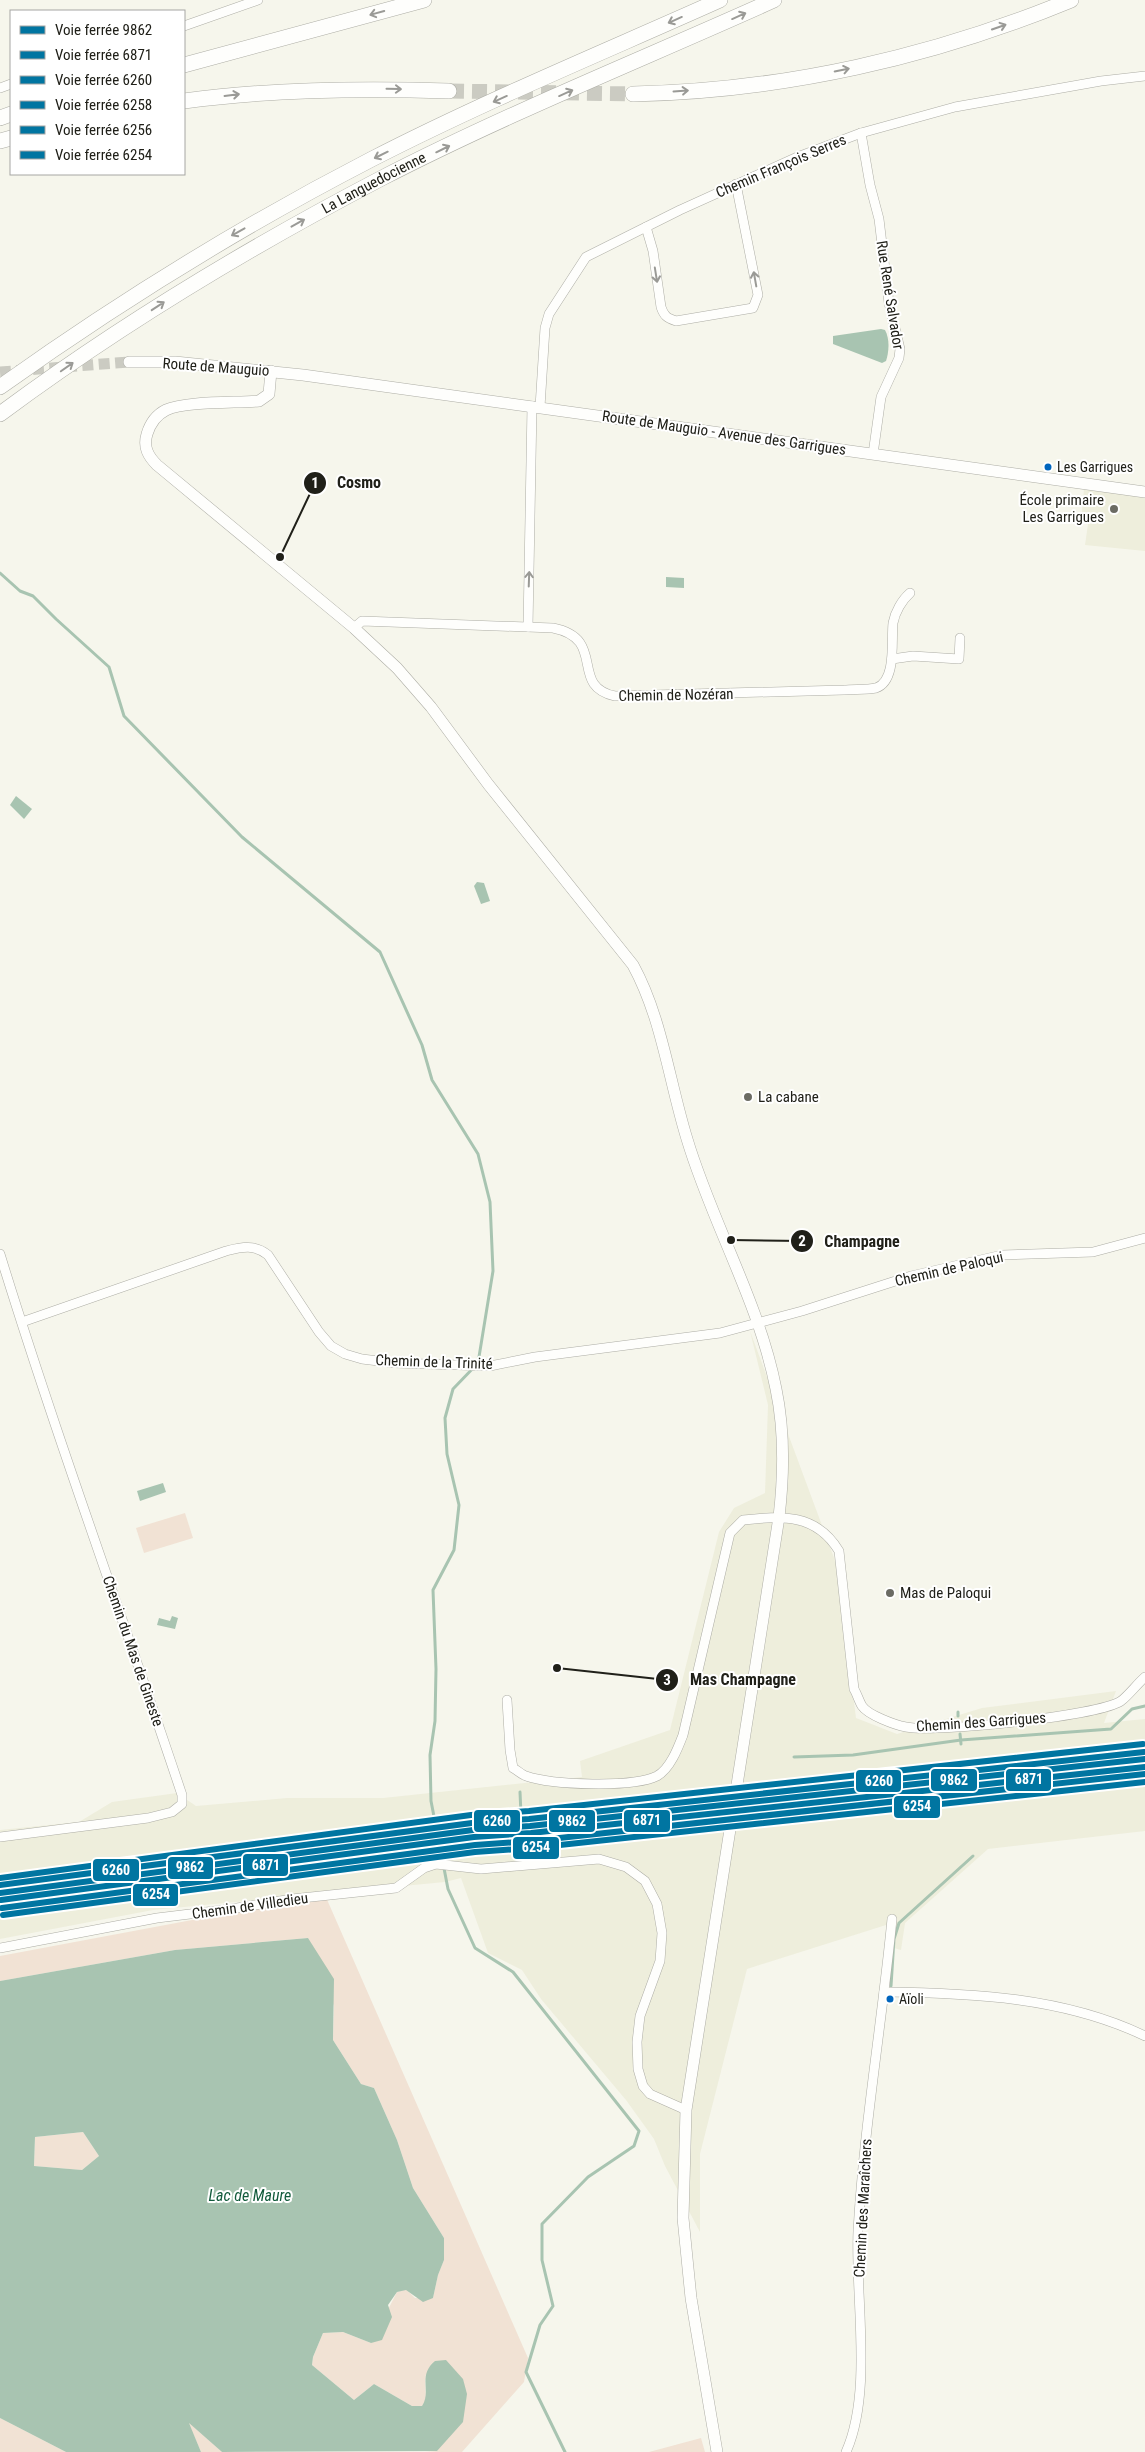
<svg xmlns="http://www.w3.org/2000/svg" width="1145" height="2452" viewBox="0 0 1145 2452" font-family="'Roboto Condensed',sans-serif">
<style>
.built{fill:#eeeedc}
.green{fill:#f1e2d4}
.water{fill:#a8c4b1;fill-rule:evenodd}
.lines{fill:none;stroke-linecap:round;stroke-linejoin:round}
.stream{stroke:#a8c4b1;stroke-width:3}
.secondary-tunnel{stroke:#cbcbc2;stroke-width:11;stroke-dasharray:11 5.5;stroke-linecap:butt}
.highway-tunnel{stroke:#cbcbc2;stroke-width:15;stroke-dasharray:15 8;stroke-linecap:butt}
.street-casing{stroke:#adada5;stroke-width:10}
.secondary-casing{stroke:#adada5;stroke-width:12}
.highway-casing{stroke:#adada5;stroke-width:16}
.street{stroke:#fefefc;stroke-width:9}
.secondary{stroke:#fefefc;stroke-width:11}
.highway{stroke:#fefefc;stroke-width:15}
.rail-1-casing{stroke:#fff;stroke-width:10}
.rail-2-casing{stroke:#fff;stroke-width:10}
.rail-3-casing{stroke:#fff;stroke-width:10}
.rail-4-casing{stroke:#fff;stroke-width:10}
.rail-5-casing{stroke:#fff;stroke-width:10}
.rail-6-casing{stroke:#fff;stroke-width:10}
.rail-1{stroke:#0075a1;stroke-width:6}
.rail-2{stroke:#0075a1;stroke-width:6}
.rail-3{stroke:#0075a1;stroke-width:6}
.rail-4{stroke:#0075a1;stroke-width:6}
.rail-5{stroke:#0075a1;stroke-width:6}
.rail-6{stroke:#0075a1;stroke-width:6}
.oneway{stroke:#9a9a96}
.bus-dot{fill:#0065bd;stroke:#fff;stroke-width:2}
.poi-dot{fill:#6b6b63;stroke:#fff;stroke-width:2}
.labels{text-anchor:middle;dominant-baseline:central;stroke-width:4;stroke-linejoin:round;paint-order:stroke}
.bus-label{font-size:14px;fill:#202019;stroke:#fff;text-anchor:start}
.street-label{font-size:15px;fill:#202019;stroke:#fff}
.poi-label{font-size:15px;fill:#202019;stroke:#fff;text-anchor:start}
.water-label{font-size:16px;font-style:italic;fill:#115a3b;stroke:#fff}
.leader{fill:none;stroke:#202019;stroke-width:2}
.callout-dot{fill:#202019;stroke:#fff;stroke-width:2}
.mark-label{font-size:15px;text-anchor:middle;font-weight:bold;fill:#fff}
.callout-label{font-size:16px;text-anchor:middle;font-weight:bold;fill:#202019;stroke:#fff;stroke-width:4;stroke-linejoin:round;paint-order:stroke}
.line-badge{stroke:#fff;stroke-width:2}
.badge-label{font-size:14px;text-anchor:middle;font-weight:bold;fill:#fff}
</style>
<rect width="100%" height="100%" fill="#f6f6ec"/>
<!-- built -->
<g class="built">
<path d="M 1084,489 L 1145,496 L 1145,551 L 1085,545 L 1088,524 L 1081,522 Z"/>
<path d="M 750,1331 L 837,1566 L 856,1718 L 897,1734 L 982,1708 L 1116,1691 L 1104,1723 L 1145,1719 L 1145,1831 L 988,1849 L 905,1923 L 901,1950 L 894,1948 L 886,1925 L 747,1969 L 700,2154 L 700,2232 L 665,2166 L 654,2139 L 626,2100 L 541,1999 L 522,1970 L 488,1953 L 461,1878 L 445,1882 L 153,1910 L 0,1939 L 0,1830 L 79,1822 L 112,1802 L 177,1793 L 196,1806 L 287,1798 L 383,1798 L 582,1777 L 580,1761 L 670,1730 L 719,1532 L 734,1508 L 765,1493 L 768,1405 Z"/>
</g>
<!-- green -->
<g class="green">
<path d="M 185,1513 L 193,1538 L 144,1553 L 136,1528 Z"/>
<path d="M 325,1895 L 528,2358 L 524,2382 L 462,2452 L 425,2452 L 437,2451 L 425,2374 L 426,2400 L 422,2406 L 412,2406 L 374,2384 L 354,2400 L 312,2365 L 313,2357 L 323,2333 L 343,2332 L 371,2343 L 397,2292 L 406,2289 L 415,2298 L 433,2298 L 438,2275 L 444,2260 L 444,2238 L 413,2188 L 397,2140 L 374,2088 L 361,2084 L 333,2040 L 334,2006 L 308,1938 L 175,1950 L 0,1981 L 0,1956 Z"/>
<path d="M 83,2132 L 99,2156 L 82,2170 L 34,2166 L 35,2137 Z"/>
<path d="M 0,2418 L 66,2452 L 0,2452 Z"/>
<path d="M 188,2422 L 221,2451 L 222,2452 L 201,2452 Z"/>
<path d="M 701,2438 L 705,2452 L 649,2452 Z"/>
</g>
<!-- water -->
<g class="water">
<path d="M 881,329 L 885,330 C 890,339 889,352 886,361 L 882,363 L 833,344 L 833,336 Z"/>
<path d="M 666,577 L 684,578 L 684,588 L 666,587 Z"/>
<path d="M 16,796 L 32,809 L 24,819 L 10,805 Z"/>
<path d="M 477,882 L 484,883 L 490,901 L 481,904 L 474,886 Z"/>
<path d="M 163,1483 L 166,1492 L 140,1501 L 137,1491 Z"/>
<path d="M 172,1616 L 178,1618 L 175,1629 L 157,1625 L 159,1618 L 170,1621 Z"/>
<path d="M 308,1938 L 334,1979 L 333,2040 L 361,2084 L 374,2088 L 397,2140 L 413,2188 L 444,2238 L 444,2260 L 438,2275 L 433,2298 L 423,2302 L 406,2290 L 397,2292 L 388,2305 L 392,2317 L 382,2340 L 371,2343 L 343,2332 L 323,2333 L 313,2357 L 312,2365 L 354,2400 L 374,2384 L 412,2406 L 422,2406 C 432,2391 417,2376 435,2361 L 446,2360 L 463,2379 L 467,2394 L 463,2422 L 437,2451 L 222,2452 L 189,2423 L 201,2452 L 66,2452 L 0,2418 L 0,1981 L 175,1950 ZM 83,2132 L 99,2156 L 82,2170 L 34,2166 L 35,2137 Z"/>
</g>
<g class="lines">
<!-- stream -->
<g class="stream">
<path d="M 0,573 L 20,591 L 33,596 L 56,619 L 109,667 L 124,716 L 242,837 L 380,952 L 422,1045 L 432,1080 L 478,1154 L 490,1202 L 493,1271 L 478,1363 L 453,1389 L 445,1418 L 447,1454 L 459,1505 L 454,1550 L 433,1590 L 436,1669 L 435,1721 L 430,1755 L 431,1801 L 448,1889 L 475,1948 L 513,1972 L 639,2131 L 634,2146 L 588,2177 L 542,2224 L 542,2260 L 553,2306 L 540,2325 L 526,2372 L 565,2452"/>
<path d="M 958,1716 L 958,1712"/>
<path d="M 960,1734 L 961,1744"/>
<path d="M 794,1757 L 853,1755 L 961,1740 L 1111,1729 L 1132,1709 L 1145,1706"/>
<path d="M 520,1792 L 523,1859"/>
<path d="M 891,1986 L 894,1939 L 899,1923 L 973,1856"/>
</g>
<!-- secondary-tunnel -->
<path class="secondary-tunnel" d="M 0,372 L 129,362"/>
<!-- highway-tunnel -->
<path class="highway-tunnel" d="M 449,91 L 633,94"/>
<!-- street casing -->
<g class="street-casing">
<g id="street">
<path d="M 184,26 L 258,0"/>
<path d="M 0,88 L 11,84"/>
<path d="M 861,133 L 870,185 L 879,219 L 889,303 L 900,349 L 899,358 L 881,397 L 873,454"/>
<path d="M 646,227 L 653,251 L 661,307 C 664,316 667,318 676,321 L 753,308 L 758,295 L 736,184"/>
<path d="M 540,407 L 545,328 L 549,314 L 586,257 L 680,210 L 795,158 L 861,133 L 955,107 L 1101,81 L 1145,76"/>
<path d="M 528,627 L 532,406"/>
<path d="M 354,628 L 362,621 L 553,628 C 608,639 568,686 615,696 L 844,690 C 854,689 867,690 876,688 C 897,681 891,640 893,623 C 895,612 902,600 910,593"/>
<path d="M 892,659 L 913,656 L 959,659 L 960,638"/>
<path d="M 0,1254 C 56,1436 122,1615 182,1795 L 182,1804 L 172,1812 L 148,1818 L 0,1837"/>
<path d="M 22,1322 L 226,1251 C 242,1247 255,1244 268,1255 L 319,1332 L 331,1346 L 345,1354 L 362,1359 L 395,1363 L 490,1366 L 535,1357 L 720,1333 L 802,1311 L 911,1276 L 1002,1255 L 1093,1252 L 1145,1238"/>
<path d="M 507,1700 L 510,1750 L 513,1768 C 517,1770 522,1775 526,1776 C 552,1785 633,1788 657,1776 C 670,1769 678,1748 683,1735 L 730,1533 L 743,1520 C 782,1516 816,1513 839,1551 L 854,1689 C 857,1694 859,1701 862,1706 C 868,1715 895,1725 906,1727 C 936,1733 1098,1716 1121,1701 C 1129,1695 1137,1684 1145,1677"/>
<path d="M 0,1948 L 157,1918 L 231,1909 L 292,1899 L 396,1888 L 424,1868 L 436,1864 L 481,1869 L 599,1859 L 626,1867 L 645,1881 L 657,1904 L 662,1933 L 660,1961 L 640,2016 L 637,2042 L 638,2069 L 643,2086 L 650,2094 L 686,2110"/>
<path d="M 884,1992 C 972,1993 1064,1997 1145,2036"/>
<path d="M 846,2452 C 873,2392 855,2297 858,2231 C 864,2126 882,2023 892,1919"/>
</g>
</g>
<!-- secondary casing -->
<g class="secondary-casing">
<g id="secondary">
<path d="M 129,362 L 175,362 L 303,375 L 1145,492"/>
<path d="M 271,371 L 269,394 L 259,401 C 237,403 185,401 166,410 C 156,415 150,424 147,434 C 143,447 148,456 157,465 L 354,628 L 397,668 L 431,707 L 488,784 L 633,965 C 662,1018 669,1081 687,1139 C 712,1223 759,1302 776,1389 C 785,1432 784,1474 779,1517 L 686,2110 L 683,2218 L 691,2298 L 717,2452"/>
</g>
</g>
<!-- highway casing -->
<g class="highway-casing">
<g id="highway">
<path d="M 184,65 L 424,0"/>
<path d="M 633,94 C 783,91 933,57 1071,0"/>
<path d="M 184,101 C 272,89 360,88 449,91"/>
<path d="M 0,118 L 11,114"/>
<path d="M 0,141 L 11,138"/>
<path d="M 0,387 C 119,302 242,226 372,159 C 485,101 604,52 720,0"/>
<path id="s1" d="M 0,414 C 120,325 248,248 380,179 C 508,113 643,59 774,0"/>
</g>
</g>
<!-- street -->
<use href="#street" class="street"/>
<!-- secondary -->
<use href="#secondary" class="secondary"/>
<!-- highway -->
<use href="#highway" class="highway"/>
<!-- rail-1 casing -->
<g class="rail-1-casing">
<path id="rail-1" d="M 0,1893 L 473,1830 L 530,1826 L 1145,1759"/>
</g>
<!-- rail-2 casing -->
<g class="rail-2-casing">
<path id="rail-2" d="M 1,1900 L 474,1837 L 531,1833 L 1145,1767"/>
</g>
<!-- rail-3 casing -->
<g class="rail-3-casing">
<path id="rail-3" d="M 0,1885 L 472,1823 L 529,1819 L 1144,1752"/>
</g>
<!-- rail-4 casing -->
<g class="rail-4-casing">
<path id="rail-4" d="M 2,1908 L 475,1845 L 532,1841 L 1145,1774"/>
</g>
<!-- rail-5 casing -->
<g class="rail-5-casing">
<path id="rail-5" d="M 0,1878 L 471,1815 L 529,1811 L 1143,1744"/>
</g>
<!-- rail-6 casing -->
<g class="rail-6-casing">
<path id="rail-6" d="M 3,1915 L 475,1852 L 532,1848 L 1145,1782"/>
</g>
<!-- rail-1 -->
<use href="#rail-1" class="rail-1"/>
<!-- rail-2 -->
<use href="#rail-2" class="rail-2"/>
<!-- rail-3 -->
<use href="#rail-3" class="rail-3"/>
<!-- rail-4 -->
<use href="#rail-4" class="rail-4"/>
<!-- rail-5 -->
<use href="#rail-5" class="rail-5"/>
<!-- rail-6 -->
<use href="#rail-6" class="rail-6"/>
</g>
<!-- one-way arrows -->
<defs><path id="oneway-shaft" d="M-6 0H5M1.5-3L5.5 0L1.5 3" fill="none" stroke-width="1.6" stroke-linecap="round" stroke-linejoin="round" transform="scale(1.25)"/></defs>
<g class="oneway">
<use href="#oneway-shaft" transform="translate(377 13) rotate(165)"/>
<use href="#oneway-shaft" transform="translate(739 16) rotate(-24)"/>
<use href="#oneway-shaft" transform="translate(675 20) rotate(156)"/>
<use href="#oneway-shaft" transform="translate(999 27) rotate(-19)"/>
<use href="#oneway-shaft" transform="translate(842 70) rotate(-11)"/>
<use href="#oneway-shaft" transform="translate(394 89) rotate(1)"/>
<use href="#oneway-shaft" transform="translate(681 91) rotate(-4)"/>
<use href="#oneway-shaft" transform="translate(566 93) rotate(-24)"/>
<use href="#oneway-shaft" transform="translate(232 95) rotate(-7)"/>
<use href="#oneway-shaft" transform="translate(500 99) rotate(156)"/>
<use href="#oneway-shaft" transform="translate(443 149) rotate(-26)"/>
<use href="#oneway-shaft" transform="translate(381 155) rotate(154)"/>
<use href="#oneway-shaft" transform="translate(298 223) rotate(-29)"/>
<use href="#oneway-shaft" transform="translate(238 232) rotate(151)"/>
<use href="#oneway-shaft" transform="translate(656 275) rotate(81)"/>
<use href="#oneway-shaft" transform="translate(755 279) rotate(-100)"/>
<use href="#oneway-shaft" transform="translate(158 306) rotate(-33)"/>
<use href="#oneway-shaft" transform="translate(67 367) rotate(-35)"/>
<use href="#oneway-shaft" transform="translate(529 579) rotate(-88)"/>
</g>
<!-- markers -->
<g class="bus-dot">
<circle cx="1048" cy="467" r="4.5"/>
<circle cx="890" cy="1999" r="4.5"/>
</g>
<g class="poi-dot">
<circle cx="1114" cy="509" r="5"/>
<circle cx="748" cy="1097" r="5"/>
<circle cx="890" cy="1593" r="5"/>
</g>
<g class="labels">
<!-- bus labels -->
<g class="bus-label">
<text x="1057" y="467">Les Garrigues</text>
<text x="899" y="1999">Aïoli</text>
</g>
<!-- street labels -->
<g class="street-label">
<text transform="translate(781 166) rotate(-23)">Chemin François Serres</text>
<text stroke="none"><textPath href="#s1" startOffset="440">La Languedocienne</textPath></text>
<text transform="translate(890 295) rotate(81)">Rue René Salvador</text>
<text transform="translate(216 367) rotate(4)">Route de Mauguio</text>
<text transform="translate(724 433) rotate(8)">Route de Mauguio - Avenue des Garrigues</text>
<text transform="translate(676 695) rotate(-1)">Chemin de Nozéran</text>
<text transform="translate(949 1269) rotate(-13)">Chemin de Paloqui</text>
<text transform="translate(434 1362) rotate(2)">Chemin de la Trinité</text>
<text transform="translate(133 1651) rotate(71)">Chemin du Mas de Gineste</text>
<text transform="translate(981 1722) rotate(-4)">Chemin des Garrigues</text>
<text transform="translate(250 1906) rotate(-8)">Chemin de Villedieu</text>
<text transform="translate(863 2208) rotate(-87)">Chemin des Maraîchers</text>
</g>
<!-- poi labels -->
<g class="poi-label">
<text x="1104" y="500" text-anchor="end">École primaire<tspan x="1104" dy="17">Les Garrigues</tspan></text>
<text x="758" y="1097">La cabane</text>
<text x="900" y="1593">Mas de Paloqui</text>
</g>
<!-- water labels -->
<g class="water-label">
<text x="250" y="2195">Lac de Maure</text>
</g>
</g>
<!-- callouts -->
<path class="leader" d="M280 557L315 483M731 1240L802 1241M557 1668L667 1680"/>
<g class="callout-dot">
<circle cx="280" cy="557" r="5"/>
<circle cx="731" cy="1240" r="5"/>
<circle cx="557" cy="1668" r="5"/>
<circle cx="315" cy="483" r="12"/>
<circle cx="802" cy="1241" r="12"/>
<circle cx="667" cy="1680" r="12"/>
</g>
<g class="mark-label">
<text x="315" y="488">1</text>
<text x="802" y="1246">2</text>
<text x="667" y="1685">3</text>
</g>
<g class="callout-label">
<text x="359" y="488">Cosmo</text>
<text x="862" y="1247">Champagne</text>
<text x="743" y="1685">Mas Champagne</text>
</g>
<g class="line-badge">
<rect x="1005" y="1768" width="47" height="24" rx="5" fill="#0075a1"/>
<rect x="930" y="1768" width="48" height="24" rx="5" fill="#0075a1"/>
<rect x="855" y="1769" width="47" height="24" rx="5" fill="#0075a1"/>
<rect x="893" y="1795" width="48" height="24" rx="5" fill="#0075a1"/>
<rect x="623" y="1809" width="48" height="24" rx="5" fill="#0075a1"/>
<rect x="473" y="1809" width="48" height="24" rx="5" fill="#0075a1"/>
<rect x="548" y="1809" width="48" height="24" rx="5" fill="#0075a1"/>
<rect x="512" y="1836" width="48" height="24" rx="5" fill="#0075a1"/>
<rect x="242" y="1853" width="47" height="24" rx="5" fill="#0075a1"/>
<rect x="167" y="1856" width="47" height="24" rx="5" fill="#0075a1"/>
<rect x="92" y="1858" width="48" height="24" rx="5" fill="#0075a1"/>
<rect x="132" y="1883" width="47" height="24" rx="5" fill="#0075a1"/>
</g>
<g class="badge-label">
<text x="1029" y="1784">6871</text>
<text x="954" y="1785">9862</text>
<text x="879" y="1786">6260</text>
<text x="917" y="1811">6254</text>
<text x="647" y="1825">6871</text>
<text x="497" y="1826">6260</text>
<text x="572" y="1826">9862</text>
<text x="536" y="1852">6254</text>
<text x="266" y="1870">6871</text>
<text x="190" y="1872">9862</text>
<text x="116" y="1875">6260</text>
<text x="156" y="1899">6254</text>
</g>
<!-- legend -->
<rect x="10" y="10" width="175" height="165" fill="#ffffff" stroke="#a6a6a3"/>
<rect x="20" y="26" width="25" height="8" fill="#0075a1" stroke="#a6a6a3"/>
<text x="55" y="35" font-size="15" fill="#202019">Voie ferrée 9862</text>
<rect x="20" y="51" width="25" height="8" fill="#0075a1" stroke="#a6a6a3"/>
<text x="55" y="60" font-size="15" fill="#202019">Voie ferrée 6871</text>
<rect x="20" y="76" width="25" height="8" fill="#0075a1" stroke="#a6a6a3"/>
<text x="55" y="85" font-size="15" fill="#202019">Voie ferrée 6260</text>
<rect x="20" y="101" width="25" height="8" fill="#0075a1" stroke="#a6a6a3"/>
<text x="55" y="110" font-size="15" fill="#202019">Voie ferrée 6258</text>
<rect x="20" y="126" width="25" height="8" fill="#0075a1" stroke="#a6a6a3"/>
<text x="55" y="135" font-size="15" fill="#202019">Voie ferrée 6256</text>
<rect x="20" y="151" width="25" height="8" fill="#0075a1" stroke="#a6a6a3"/>
<text x="55" y="160" font-size="15" fill="#202019">Voie ferrée 6254</text>
</svg>
